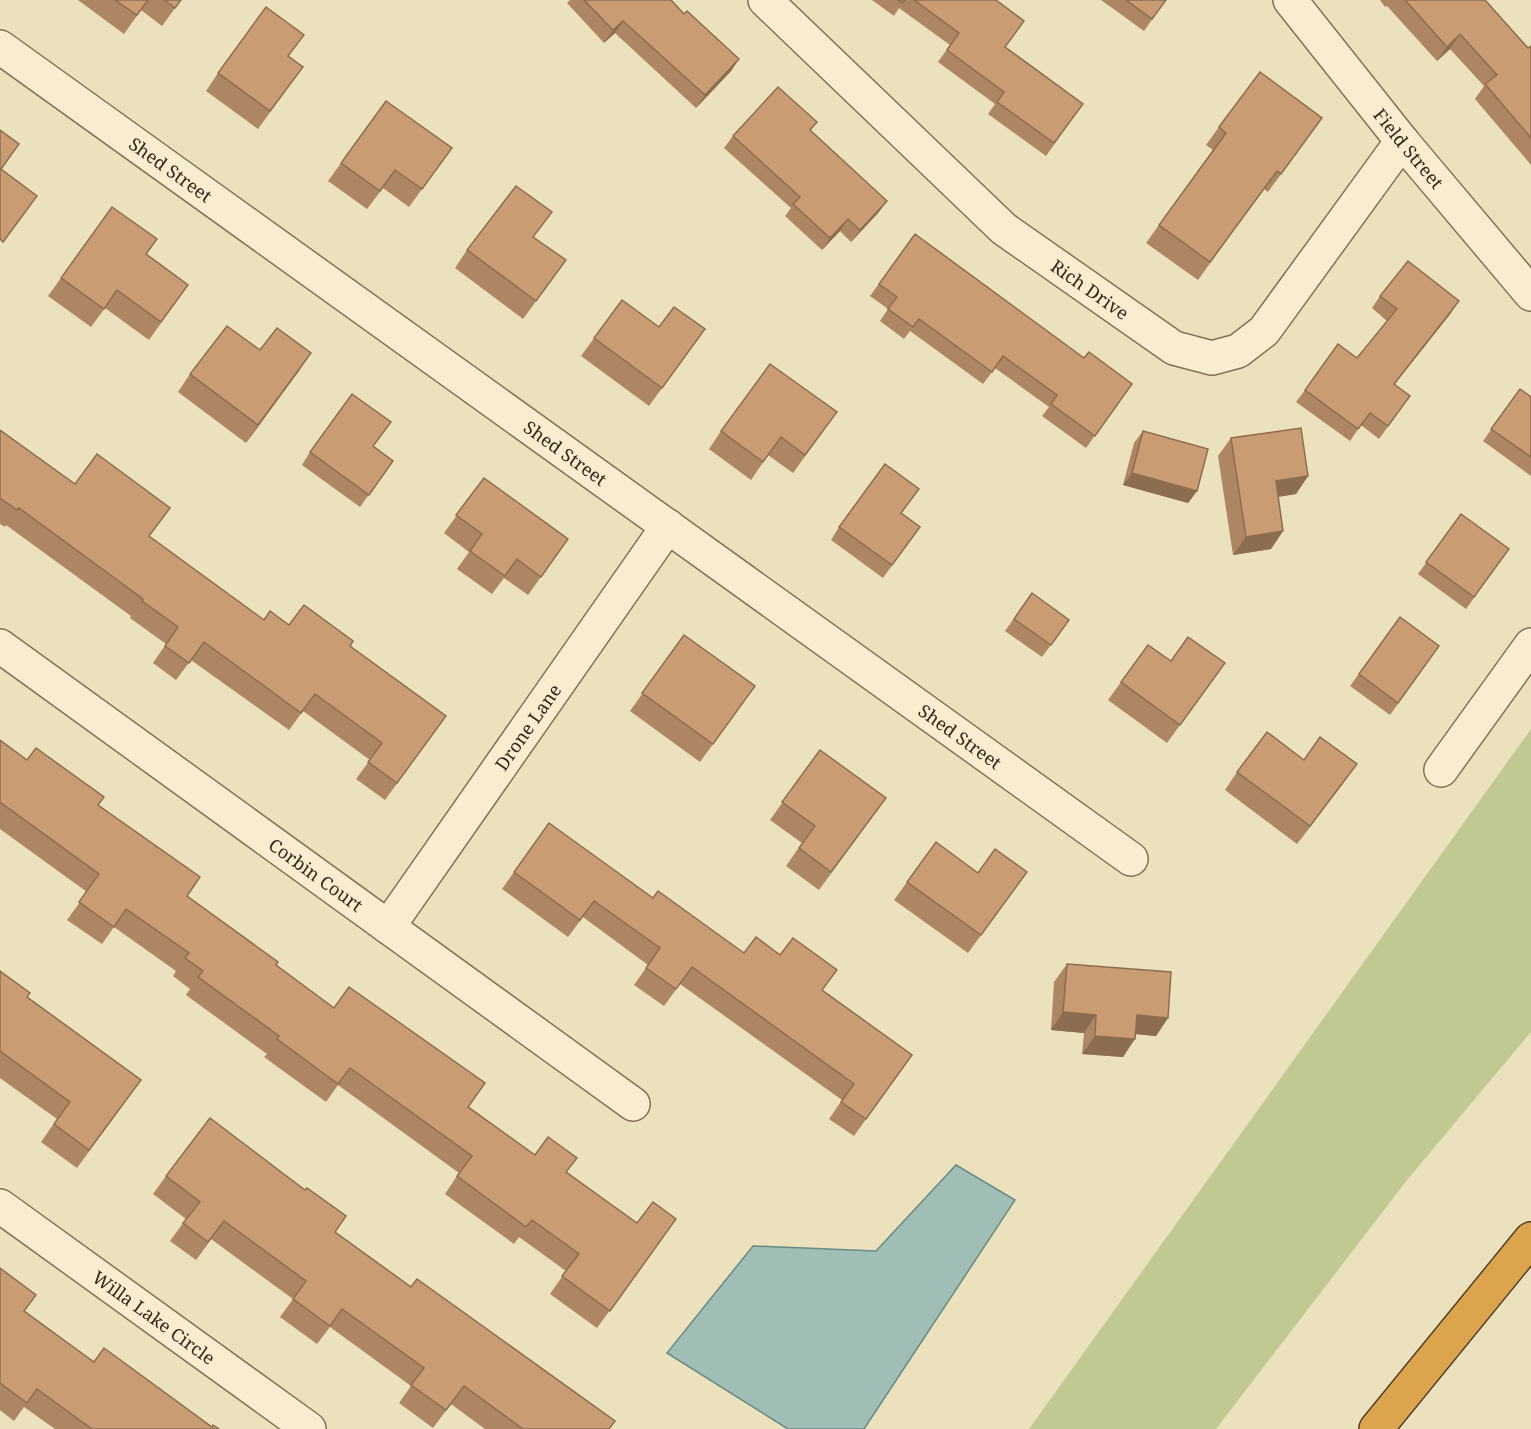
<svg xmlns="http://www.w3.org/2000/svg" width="1531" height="1429" viewBox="0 0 1531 1429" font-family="'Noto Serif',serif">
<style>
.green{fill:#c0c991}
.water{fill:#a0beb6;stroke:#688a84;stroke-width:1.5}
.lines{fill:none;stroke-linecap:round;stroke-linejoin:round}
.minor-casing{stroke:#837156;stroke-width:36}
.highway-casing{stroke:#513f2b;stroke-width:36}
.minor{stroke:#f8eecf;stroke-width:33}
.highway{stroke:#dca54d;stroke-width:33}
.wall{fill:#ae8663}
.shaded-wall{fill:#8d6d50}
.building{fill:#ca9c73;stroke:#8d6d50;stroke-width:1.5}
.labels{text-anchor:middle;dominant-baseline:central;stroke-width:4.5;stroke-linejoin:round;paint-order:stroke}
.street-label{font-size:18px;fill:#33281b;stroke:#f4ebcc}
</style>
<rect width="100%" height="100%" fill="#ece1bd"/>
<!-- green -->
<path class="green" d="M 1531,729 L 1531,1032 L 1407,1180 L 1216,1429 L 1029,1429 Z"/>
<!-- water -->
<path class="water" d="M 956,1165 L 1015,1200 L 864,1429 L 788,1429 L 667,1353 L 753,1246 L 876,1251 Z"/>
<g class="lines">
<!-- minor casing -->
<g class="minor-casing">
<g id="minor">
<path id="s1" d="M 765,0 L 1004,229 L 1174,348 L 1212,358 L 1238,351 L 1264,331 L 1402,141"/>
<path id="s2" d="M 1290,0 L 1402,141 L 1531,294"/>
<path id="s3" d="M 0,47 L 1131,859"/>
<path id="s4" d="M 0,646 L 633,1104"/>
<path d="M 1441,770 L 1531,645"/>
<path id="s5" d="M 388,927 L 668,526"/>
<path id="s6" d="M 0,1206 L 309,1429"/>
</g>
</g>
<!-- highway casing -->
<g class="highway-casing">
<path id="highway" d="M 1376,1429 L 1531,1239"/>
</g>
<!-- minor -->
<use href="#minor" class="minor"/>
<!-- highway -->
<use href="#highway" class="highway"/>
</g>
<!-- wall -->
<g class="wall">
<path d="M 78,0 L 181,0 L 162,26 L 141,10 L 124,34 Z"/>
<path d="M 570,0 L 671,0 L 684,14 L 739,59 L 731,71 L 696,108 L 615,33 L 604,43 L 567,3 Z"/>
<path d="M 872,0 L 996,0 L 1005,47 L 1083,104 L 1046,156 L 988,114 L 995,104 L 938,62 L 950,45 L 899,8 L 894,16 Z"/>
<path d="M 1101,0 L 1166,0 L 1144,31 Z"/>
<path d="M 1380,0 L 1485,0 L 1528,48 L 1531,46 L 1531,165 L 1475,99 L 1484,86 L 1450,49 L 1437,61 L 1387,6 L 1385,7 Z"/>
<path d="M 289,57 L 303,67 L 258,129 L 206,91 L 218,73 Z"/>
<path d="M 386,101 L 452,148 L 409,207 L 383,188 L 367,209 L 328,181 Z"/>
<path d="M 817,122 L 810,131 L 887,201 L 878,213 L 851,242 L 840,231 L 822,250 L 785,216 L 791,208 L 724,148 L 733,136 Z"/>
<path d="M 1219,127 L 1309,136 L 1268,192 L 1264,189 L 1198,280 L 1146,243 L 1213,150 L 1206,145 Z"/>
<path d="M 915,234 L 1084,358 L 1132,384 L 1086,448 L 1042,416 L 1049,407 L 995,368 L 983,384 L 910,331 L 904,339 L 880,321 L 888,309 L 870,296 Z"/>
<path d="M 467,250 L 566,260 L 523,319 L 455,268 Z"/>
<path d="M 146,255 L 188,285 L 149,340 L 105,308 L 91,327 L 48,296 L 61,278 Z"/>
<path d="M 1380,296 L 1451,313 L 1394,385 L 1410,396 L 1379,439 L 1361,425 L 1350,441 L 1296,402 L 1305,390 L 1357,358 L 1387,321 L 1372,308 Z"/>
<path d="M 622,300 L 659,327 L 705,329 L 649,406 L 581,356 Z"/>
<path d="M 260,350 L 311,353 L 246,443 L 178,392 L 190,374 Z"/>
<path d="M 1520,389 L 1531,397 L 1531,476 L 1483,441 Z"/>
<path d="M 837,412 L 793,473 L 768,455 L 751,480 L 709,449 L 721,431 Z"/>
<path d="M 0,430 L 264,620 L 289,625 L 350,646 L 446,716 L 385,800 L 356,779 L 370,760 L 303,711 L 289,730 L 191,660 L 176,680 L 153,663 L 166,644 L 130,618 L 131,616 L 6,525 L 5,527 L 0,524 Z"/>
<path d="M 1143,431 L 1197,491 L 1188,503 L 1123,485 L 1134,443 Z"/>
<path d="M 1231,438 L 1308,476 L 1296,494 L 1278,497 L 1283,531 L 1271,549 L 1233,555 L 1218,456 Z"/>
<path d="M 373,447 L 393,461 L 360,507 L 302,465 L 310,452 Z"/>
<path d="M 484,478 L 568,539 L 528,595 L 504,578 L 492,594 L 457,569 L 469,552 L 444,533 Z"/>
<path d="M 901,513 L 920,527 L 883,578 L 831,540 L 839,527 Z"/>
<path d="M 1461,514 L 1509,549 L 1466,609 L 1418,574 Z"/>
<path d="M 1032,593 L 1069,620 L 1042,657 L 1005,631 Z"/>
<path d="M 1400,617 L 1439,646 L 1390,715 L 1350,686 Z"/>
<path d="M 684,635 L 755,686 L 700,762 L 630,711 Z"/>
<path d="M 1148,645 L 1171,661 L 1225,663 L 1167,743 L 1108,700 Z"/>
<path d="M 0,740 L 27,760 L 98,805 L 187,896 L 276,965 L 535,1155 L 567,1172 L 637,1223 L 676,1219 L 597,1328 L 550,1294 L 566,1271 L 519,1237 L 514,1244 L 445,1194 L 459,1173 L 338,1085 L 326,1102 L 264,1057 L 267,1054 L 186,995 L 190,989 L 173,976 L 176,971 L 114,927 L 102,944 L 67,920 L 87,892 L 0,829 Z"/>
<path d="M 820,750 L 873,816 L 819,890 L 786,866 L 802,843 L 770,820 Z"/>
<path d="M 1304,760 L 1344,782 L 1297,844 L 1225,790 L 1237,772 Z"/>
<path d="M 549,823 L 653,898 L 744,953 L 822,990 L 912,1055 L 854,1136 L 829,1119 L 842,1100 L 680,984 L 664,1006 L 634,985 L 648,965 L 583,917 L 568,937 L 502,889 Z"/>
<path d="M 936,842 L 978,873 L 1027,872 L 968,953 L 894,900 Z"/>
<path d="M 1067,964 L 1168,1018 L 1156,1036 L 1136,1034 L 1123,1057 L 1082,1054 L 1084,1033 L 1051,1030 L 1054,982 Z"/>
<path d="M 0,971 L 128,1098 L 77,1168 L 41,1142 L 57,1119 L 0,1078 Z"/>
<path d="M 166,1176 L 335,1232 L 609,1429 L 485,1429 L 451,1404 L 433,1428 L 399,1403 L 411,1386 L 330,1327 L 317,1344 L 280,1317 L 293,1299 L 211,1239 L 196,1260 L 170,1241 L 186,1219 L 153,1194 Z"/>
<path d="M 0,1268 L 25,1311 L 94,1362 L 212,1427 L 219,1429 L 55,1429 L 24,1407 L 14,1421 L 0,1410 Z"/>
</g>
<!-- shaded-wall -->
<g class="shaded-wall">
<path d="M 623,21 L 615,33 L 604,43 L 613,30 Z"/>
<path d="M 1460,34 L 1450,49 L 1437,61 L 1447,47 Z"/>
<path d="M 739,59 L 731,71 L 696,108 L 705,95 Z"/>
<path d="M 887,201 L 878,213 L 851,242 L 860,230 Z"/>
<path d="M 848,219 L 840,231 L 822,250 L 830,238 Z"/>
<path d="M 1459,301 L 1451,313 L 1385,396 L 1394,384 Z"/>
<path d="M 311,353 L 299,371 L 246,443 L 258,425 Z"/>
<path d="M 1132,473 L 1197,491 L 1188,503 L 1123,485 Z"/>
<path d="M 1308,476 L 1296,494 L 1263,499 L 1276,481 Z"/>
<path d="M 1283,531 L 1271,549 L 1233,555 L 1246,537 Z"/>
<path d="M 1357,764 L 1344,782 L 1297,844 L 1310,826 Z"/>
<path d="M 1063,1012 L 1096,1015 L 1084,1033 L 1051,1030 Z"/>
<path d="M 1137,1015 L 1168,1018 L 1156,1036 L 1124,1033 Z"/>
<path d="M 1095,1036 L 1135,1039 L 1123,1057 L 1082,1054 Z"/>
<path d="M 224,1221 L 211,1239 L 196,1260 L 208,1242 Z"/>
</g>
<!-- building -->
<g class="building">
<path d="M 115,0 L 148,0 L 137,15 Z"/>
<path d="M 164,0 L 181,0 L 175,8 Z"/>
<path d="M 584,0 L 671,0 L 684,14 L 687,11 L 739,59 L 705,95 L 623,21 L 613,30 Z"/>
<path d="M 898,0 L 905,0 L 902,3 Z"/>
<path d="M 914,0 L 996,0 L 1024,21 L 1005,47 L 1083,104 L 1054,143 L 997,102 L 1004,92 L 947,50 L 959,33 Z"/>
<path d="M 1126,0 L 1166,0 L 1152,19 Z"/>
<path d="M 1405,0 L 1485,0 L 1528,48 L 1531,46 L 1531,138 L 1485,84 L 1497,75 L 1460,34 L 1447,47 Z"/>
<path d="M 266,7 L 304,35 L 288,56 L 303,67 L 270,111 L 218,73 Z"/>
<path d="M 1260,72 L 1322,118 L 1281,174 L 1277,171 L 1210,262 L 1159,225 L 1226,133 L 1219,127 Z"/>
<path d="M 778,87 L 817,122 L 810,130 L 887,201 L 860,230 L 848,219 L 830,238 L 793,204 L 800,197 L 733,136 Z"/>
<path d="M 386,101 L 452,148 L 422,189 L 395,170 L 380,191 L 341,163 Z"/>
<path d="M 0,130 L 19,144 L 1,169 L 37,196 L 3,242 L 0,239 Z"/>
<path d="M 516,186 L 552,212 L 533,237 L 566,260 L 536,301 L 467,250 Z"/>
<path d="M 112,207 L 157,239 L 146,254 L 188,285 L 161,322 L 117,290 L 104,309 L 61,278 Z"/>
<path d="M 915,234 L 1084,358 L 1089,352 L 1132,384 L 1095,436 L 1051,404 L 1057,395 L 1003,356 L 992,372 L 919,319 L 913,327 L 888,309 L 897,297 L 879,284 Z"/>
<path d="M 1408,261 L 1459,301 L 1394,384 L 1410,396 L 1388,426 L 1370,413 L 1358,429 L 1305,390 L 1338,344 L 1357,358 L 1397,309 L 1380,296 Z"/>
<path d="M 622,300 L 659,327 L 674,307 L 705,329 L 662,388 L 594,338 Z"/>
<path d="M 227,326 L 260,350 L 277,328 L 311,353 L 258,425 L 190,374 Z"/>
<path d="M 770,364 L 837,412 L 805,455 L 781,437 L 763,462 L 721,431 Z"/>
<path d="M 1520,389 L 1531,397 L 1531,457 L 1491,429 Z"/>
<path d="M 352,394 L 391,422 L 373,446 L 393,461 L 369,495 L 310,452 Z"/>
<path d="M 1301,428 L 1308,476 L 1276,481 L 1283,531 L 1246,537 L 1231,438 Z"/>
<path d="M 0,430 L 75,484 L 97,454 L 170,508 L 149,536 L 264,620 L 270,611 L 289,625 L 304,605 L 353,641 L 350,646 L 446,716 L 397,783 L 368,762 L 382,743 L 315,694 L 301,713 L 204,642 L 189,663 L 165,646 L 178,627 L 142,601 L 143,599 L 19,508 L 17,510 L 0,498 Z"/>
<path d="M 1143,431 L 1208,449 L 1197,491 L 1132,473 Z"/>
<path d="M 885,464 L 919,489 L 901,513 L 920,527 L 892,565 L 839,527 Z"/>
<path d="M 484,478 L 568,539 L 541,577 L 517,559 L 505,576 L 470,551 L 482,534 L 456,515 Z"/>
<path d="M 1461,514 L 1509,549 L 1474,597 L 1426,562 Z"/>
<path d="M 1032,593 L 1069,620 L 1051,645 L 1014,619 Z"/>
<path d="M 1400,617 L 1439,646 L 1398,703 L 1359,674 Z"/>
<path d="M 684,635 L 755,686 L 713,744 L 642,693 Z"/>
<path d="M 1188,637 L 1225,663 L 1180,725 L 1121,682 L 1148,645 L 1171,661 Z"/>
<path d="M 1267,732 L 1304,760 L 1320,737 L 1357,764 L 1310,826 L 1237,772 Z"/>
<path d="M 0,740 L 27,760 L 36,748 L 104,797 L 98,805 L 200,877 L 187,896 L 278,962 L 276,965 L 334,1008 L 349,987 L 485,1083 L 468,1107 L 535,1155 L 548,1137 L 577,1158 L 566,1172 L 637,1223 L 653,1202 L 676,1219 L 610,1311 L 562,1276 L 579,1254 L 532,1220 L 526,1227 L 457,1176 L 472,1156 L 350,1068 L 338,1084 L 277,1039 L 279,1036 L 198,977 L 203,971 L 185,958 L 189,953 L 126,909 L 114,927 L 79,902 L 99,874 L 0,802 Z"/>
<path d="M 820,750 L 886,798 L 831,872 L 799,848 L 815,826 L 782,802 Z"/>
<path d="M 549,823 L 653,898 L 658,891 L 744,953 L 756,937 L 780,955 L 793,938 L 837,970 L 822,990 L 912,1055 L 866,1119 L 841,1102 L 854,1084 L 692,967 L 676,989 L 646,968 L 660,948 L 594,901 L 580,920 L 514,872 Z"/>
<path d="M 936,842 L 978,873 L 995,849 L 1027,872 L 981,935 L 907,882 Z"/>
<path d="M 1067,964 L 1171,972 L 1168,1018 L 1137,1015 L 1135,1039 L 1095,1036 L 1096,1015 L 1063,1012 Z"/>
<path d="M 0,971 L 30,993 L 27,997 L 141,1080 L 89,1150 L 54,1124 L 70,1102 L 0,1051 Z"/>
<path d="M 210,1118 L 305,1190 L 307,1188 L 346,1216 L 335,1232 L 411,1287 L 417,1279 L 615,1421 L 609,1429 L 523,1429 L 464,1386 L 446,1410 L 411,1385 L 424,1368 L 342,1309 L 330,1326 L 293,1299 L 306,1281 L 224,1221 L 208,1242 L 183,1223 L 200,1202 L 166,1176 Z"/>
<path d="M 0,1268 L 36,1295 L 24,1311 L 94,1362 L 104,1348 L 212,1427 L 213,1425 L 219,1429 L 92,1429 L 37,1389 L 27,1403 L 0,1383 Z"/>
</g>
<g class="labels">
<!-- street labels -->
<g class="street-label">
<text stroke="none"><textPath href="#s2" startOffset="190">Field Street</textPath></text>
<text stroke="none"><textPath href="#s3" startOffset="210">Shed Street</textPath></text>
<text stroke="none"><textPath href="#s1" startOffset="436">Rich Drive</textPath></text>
<text stroke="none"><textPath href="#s3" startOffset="696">Shed Street</textPath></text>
<text stroke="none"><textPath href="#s5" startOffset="244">Drone Lane</textPath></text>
<text stroke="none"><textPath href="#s3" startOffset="1182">Shed Street</textPath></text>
<text stroke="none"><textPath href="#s4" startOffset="390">Corbin Court</textPath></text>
<text stroke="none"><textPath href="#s6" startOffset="190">Willa Lake Circle</textPath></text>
</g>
</g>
</svg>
